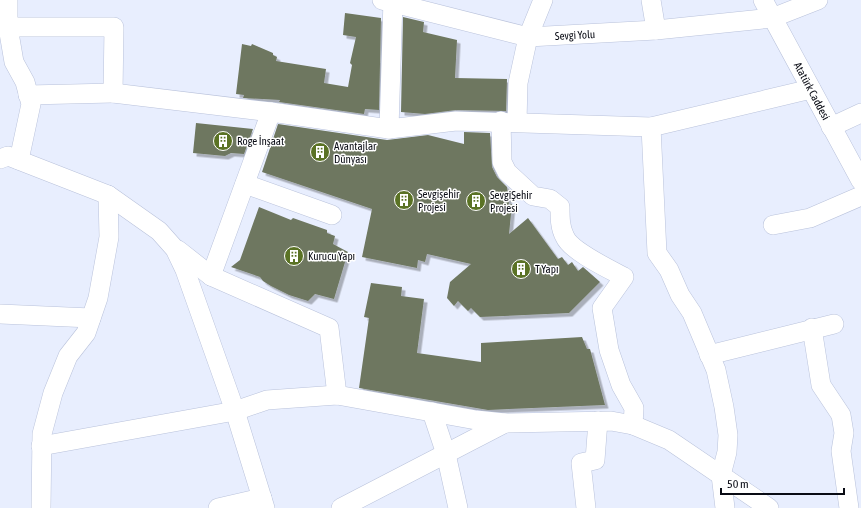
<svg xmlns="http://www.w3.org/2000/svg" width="861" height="508" viewBox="0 0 861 508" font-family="'Asap Condensed',sans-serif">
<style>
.building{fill:#6e7760;filter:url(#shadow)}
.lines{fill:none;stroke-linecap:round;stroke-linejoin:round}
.minor-casing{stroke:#b9c2db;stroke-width:20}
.minor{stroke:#fff;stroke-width:19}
.labels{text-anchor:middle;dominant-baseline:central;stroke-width:3;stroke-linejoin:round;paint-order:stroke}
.street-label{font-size:11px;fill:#090b14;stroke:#fff}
.poi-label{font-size:11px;fill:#090b14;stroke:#fff;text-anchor:start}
</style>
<defs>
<filter id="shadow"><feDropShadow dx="3.5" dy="3.5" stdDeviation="0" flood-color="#0004"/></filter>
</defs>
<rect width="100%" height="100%" fill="#e8eefe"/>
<!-- building -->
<g class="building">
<path d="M 345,13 L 381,18 L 379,110 L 365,109 L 364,114 L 279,102 L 280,100 L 243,98 L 244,95 L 236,94 L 242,44 L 251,46 L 252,44 L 273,53 L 273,55 L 277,57 L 276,61 L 326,69 L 324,83 L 348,87 L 352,65 L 350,63 L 356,37 L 343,35 Z"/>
<path d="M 403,17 L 424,22 L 423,32 L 457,40 L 455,78 L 507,79 L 506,111 L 456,110 L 425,114 L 401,112 Z"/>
<path d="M 196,123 L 253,129 L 244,154 L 231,153 L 225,156 L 193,153 Z"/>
<path d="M 278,124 L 387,140 L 428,135 L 464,144 L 464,132 L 490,133 L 492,167 L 497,177 L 507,187 L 509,205 L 512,204 L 509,234 L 528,218 L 558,259 L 562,257 L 568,265 L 572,262 L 578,271 L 583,267 L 600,282 L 569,313 L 480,317 L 471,308 L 468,311 L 458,301 L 454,306 L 447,298 L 450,282 L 471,264 L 427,254 L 425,262 L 418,260 L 417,268 L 362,257 L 372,209 L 262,172 Z"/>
<path d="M 259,207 L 291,220 L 293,218 L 327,230 L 327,233 L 335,236 L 333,244 L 348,252 L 334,299 L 315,294 L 308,301 L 289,295 L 271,286 L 263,281 L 260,277 L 231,267 L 240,260 Z"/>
<path d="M 371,283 L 402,287 L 401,296 L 424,299 L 417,353 L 481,362 L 481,343 L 582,337 L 587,349 L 590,349 L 605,405 L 488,410 L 359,388 L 369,318 L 364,317 Z"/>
</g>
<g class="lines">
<!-- minor casing -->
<g class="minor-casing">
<g id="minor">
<path d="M 8,0 L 8,27 L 14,62 L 25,82 L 31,104 L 19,160"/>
<path d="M 382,0 L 528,37 L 656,30 L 772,18 L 818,0"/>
<path d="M 393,0 L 389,129 L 456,121 L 651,127 L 811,89"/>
<path d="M 651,0 L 656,30"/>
<path d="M 763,0 L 861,181"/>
<path d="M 8,27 L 114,27 L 113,93 L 28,95"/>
<path d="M 113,93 L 271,112"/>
<path d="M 501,121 L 502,162 L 507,172 L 533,196 L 550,199 L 560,207 C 560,218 560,228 565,237 C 571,251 609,269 624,277 L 602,308 L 609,350 L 621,385 L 634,408 L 633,425"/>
<path d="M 517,122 L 518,83 L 528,37 L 543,0"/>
<path d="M 651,127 L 657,253 L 669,270 L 680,295 L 692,313 L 716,370 L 724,407 L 728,435 L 727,452 L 721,475 L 725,508"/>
<path d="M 831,127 L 861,113"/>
<path d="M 0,159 L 8,156 L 108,195 L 159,231 L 175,249 L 185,270 L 235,411 L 265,508"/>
<path d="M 245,184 L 332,215"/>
<path d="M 773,225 L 810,218 L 861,196"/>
<path d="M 178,250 L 211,276 L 329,328 L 337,395"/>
<path d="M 211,276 L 271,112 L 389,129"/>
<path d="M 0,314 L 91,318"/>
<path d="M 812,328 L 821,385 L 841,415 L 844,433 L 841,451 L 849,508"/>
<path d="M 709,355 L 834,324"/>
<path d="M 432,412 L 446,454 L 458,508"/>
<path d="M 41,446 L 235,411 L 267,400 L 337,395 L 476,420 L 505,423 L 611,421 L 633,425 L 669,440 L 769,508"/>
<path d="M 41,508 L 42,434 L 53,393 L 68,356 L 86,333 L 98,298 L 109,237 L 108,195"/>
<path d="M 218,508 L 262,498"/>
<path d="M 341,508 L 505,423"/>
<path d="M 586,508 L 581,463 L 595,460 L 598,421"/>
</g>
</g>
<!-- minor -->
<use href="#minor" class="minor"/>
</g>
<!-- icons -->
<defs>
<g id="building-disc" transform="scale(1)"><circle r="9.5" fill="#5a7224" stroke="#fff"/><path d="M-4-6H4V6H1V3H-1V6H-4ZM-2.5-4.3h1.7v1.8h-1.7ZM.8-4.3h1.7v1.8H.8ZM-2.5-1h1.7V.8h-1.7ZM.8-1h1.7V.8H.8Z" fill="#fff"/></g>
</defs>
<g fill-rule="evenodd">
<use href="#building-disc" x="223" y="141"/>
<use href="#building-disc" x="320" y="152"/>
<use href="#building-disc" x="404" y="200"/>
<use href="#building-disc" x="476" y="201"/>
<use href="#building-disc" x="294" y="256"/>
<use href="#building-disc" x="521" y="269"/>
</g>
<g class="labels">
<!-- street labels -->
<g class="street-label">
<text transform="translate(575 35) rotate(-3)">Sevgi Yolu</text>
<text transform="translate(812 91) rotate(62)">Atatürk Caddesi</text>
</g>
<!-- poi labels -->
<g class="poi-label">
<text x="237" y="141">Roge İnşaat</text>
<text x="334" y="146">Avantajlar<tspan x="334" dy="13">Dünyası</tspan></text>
<text x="418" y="194">Sevgişehir<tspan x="418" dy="13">Projesi</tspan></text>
<text x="490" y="195">SevgiŞehir<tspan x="490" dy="13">Projesi</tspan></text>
<text x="308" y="256">Kurucu Yapı</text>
<text x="535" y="269">T Yapı</text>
</g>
</g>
<!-- scale -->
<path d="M721 488v6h123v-6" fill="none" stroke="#090b14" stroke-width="2"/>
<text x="727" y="488" font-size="12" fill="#090b14" stroke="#ffffff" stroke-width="3" paint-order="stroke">50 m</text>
</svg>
